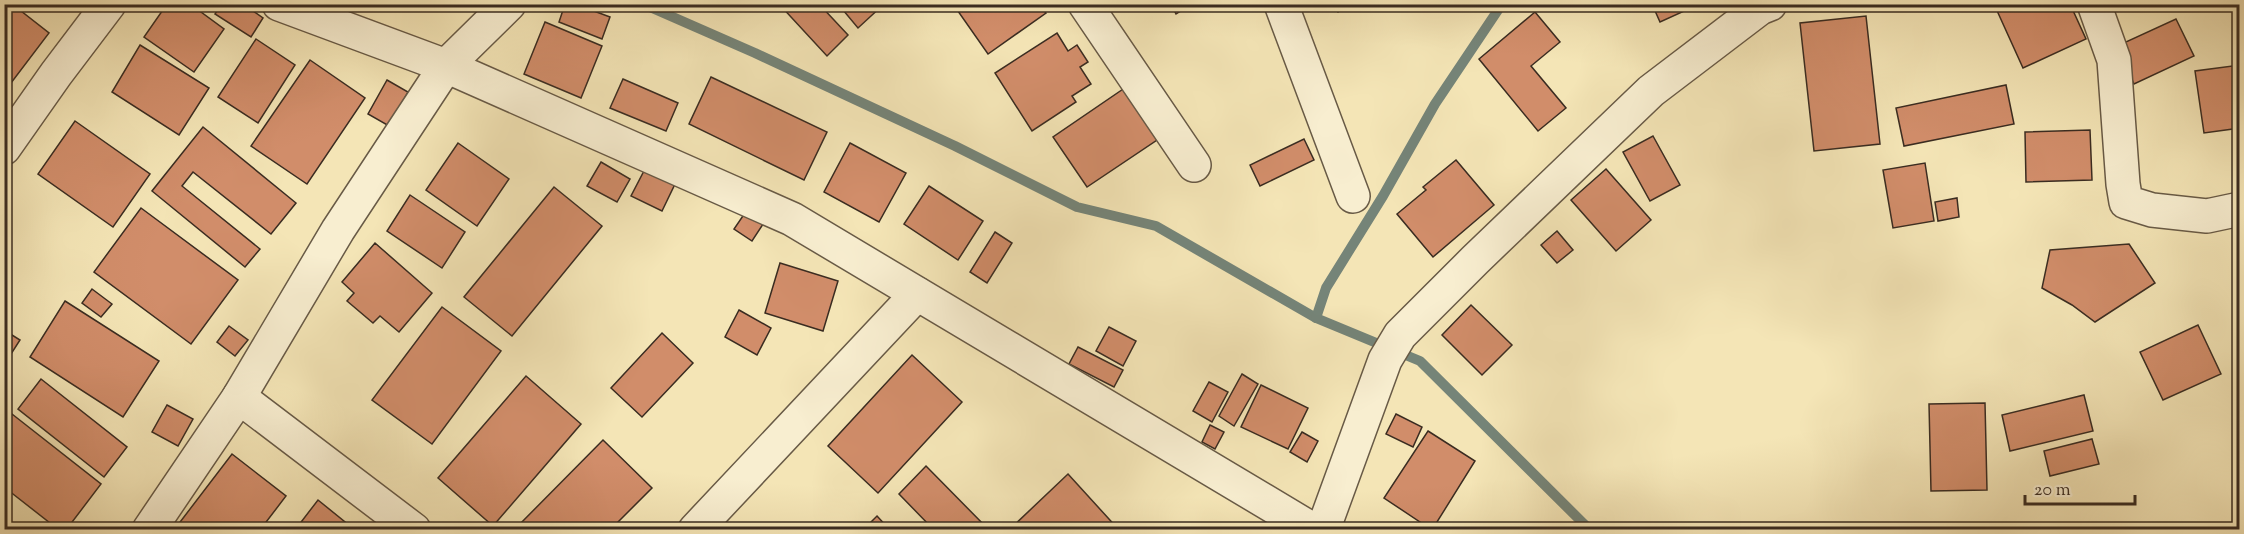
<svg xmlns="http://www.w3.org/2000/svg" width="2244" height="534" viewBox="0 0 2244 534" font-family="'Sorts Mill Goudy',serif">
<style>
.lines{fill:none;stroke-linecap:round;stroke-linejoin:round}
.stream{stroke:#758478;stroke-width:10}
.building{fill:#d18d6a;stroke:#3a2c21;stroke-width:1.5}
.minor-casing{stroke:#685a46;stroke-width:36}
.minor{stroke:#f8eed0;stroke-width:33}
</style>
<rect width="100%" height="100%" fill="#f4e5b6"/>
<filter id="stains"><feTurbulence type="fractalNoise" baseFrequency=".00333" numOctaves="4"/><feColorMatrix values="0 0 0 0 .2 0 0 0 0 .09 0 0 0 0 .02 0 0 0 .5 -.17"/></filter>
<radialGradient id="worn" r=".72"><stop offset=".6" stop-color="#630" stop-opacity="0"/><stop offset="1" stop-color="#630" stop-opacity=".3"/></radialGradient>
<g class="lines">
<!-- stream -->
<g class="stream">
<path d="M 643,4 L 755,53 L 955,146 L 1077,207 L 1156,226 L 1316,318 L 1420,361 L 1590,530"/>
<path d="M 1316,318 L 1326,288 L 1383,196 L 1435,104 L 1502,4"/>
</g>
</g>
<!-- building -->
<g class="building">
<path d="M 4,4 L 12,4 L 49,33 L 11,83 L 4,79 Z"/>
<path d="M 167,4 L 190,4 L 224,29 L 194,72 L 144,37 Z"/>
<path d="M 221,4 L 243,4 L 263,18 L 251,37 L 215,14 Z"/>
<path d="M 565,4 L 575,4 L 610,17 L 602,39 L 559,22 Z"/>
<path d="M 779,4 L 819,4 L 848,35 L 827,56 Z"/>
<path d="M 838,4 L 884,4 L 858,28 Z"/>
<path d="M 953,4 L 1040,4 L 1046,13 L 988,54 Z"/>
<path d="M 1171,4 L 1192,4 L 1176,14 Z"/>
<path d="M 1335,4 L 1353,4 L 1338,12 Z"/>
<path d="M 1652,4 L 1689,4 L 1691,8 L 1660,22 Z"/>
<path d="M 1994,4 L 2070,4 L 2086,39 L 2023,68 Z"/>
<path d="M 1535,12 L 1560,42 L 1531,66 L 1566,108 L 1538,131 L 1479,59 Z"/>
<path d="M 1866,16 L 1880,144 L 1814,151 L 1800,23 Z"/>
<path d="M 2176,19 L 2194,56 L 2134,84 L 2117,46 Z"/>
<path d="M 545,22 L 602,46 L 581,98 L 524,74 Z"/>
<path d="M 1057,33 L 1068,51 L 1077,45 L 1088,62 L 1080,67 L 1091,84 L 1072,96 L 1076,102 L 1032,131 L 995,73 Z"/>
<path d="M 256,39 L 295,65 L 258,123 L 218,97 Z"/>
<path d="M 140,45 L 209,88 L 179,135 L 112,92 Z"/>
<path d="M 310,60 L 365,98 L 307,184 L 251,146 Z"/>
<path d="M 2240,65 L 2240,128 L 2204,133 L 2195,71 Z"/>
<path d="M 711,77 L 827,132 L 804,180 L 689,124 Z"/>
<path d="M 623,79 L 678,103 L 666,131 L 610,108 Z"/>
<path d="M 387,80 L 408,92 L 389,126 L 368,114 Z"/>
<path d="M 1132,83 L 1166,134 L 1087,187 L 1053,137 Z"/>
<path d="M 2006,85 L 2014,124 L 1904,146 L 1896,108 Z"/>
<path d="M 75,121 L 150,174 L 113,227 L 38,174 Z"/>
<path d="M 203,127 L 296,203 L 271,234 L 193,172 L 182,186 L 260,249 L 245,267 L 152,191 Z"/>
<path d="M 2090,130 L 2092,180 L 2026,182 L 2025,132 Z"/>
<path d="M 1653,136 L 1680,185 L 1650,201 L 1623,152 Z"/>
<path d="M 1304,139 L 1314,160 L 1260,186 L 1250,165 Z"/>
<path d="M 458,143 L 509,179 L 477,226 L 426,190 Z"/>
<path d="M 850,143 L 906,173 L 879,222 L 824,192 Z"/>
<path d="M 1456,160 L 1494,205 L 1433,257 L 1397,214 L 1426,190 L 1423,187 Z"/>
<path d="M 601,162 L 630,179 L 617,202 L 587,186 Z"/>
<path d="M 1925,163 L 1934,221 L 1893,228 L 1883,170 Z"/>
<path d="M 645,169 L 675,184 L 662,211 L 631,196 Z"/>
<path d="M 1606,169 L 1651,220 L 1616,251 L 1571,200 Z"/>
<path d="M 929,186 L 983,221 L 958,260 L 904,224 Z"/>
<path d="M 554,187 L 602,226 L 512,336 L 464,297 Z"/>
<path d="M 410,195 L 465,232 L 442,268 L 387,231 Z"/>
<path d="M 1957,198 L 1959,217 L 1938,221 L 1935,202 Z"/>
<path d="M 749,207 L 767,218 L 752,241 L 734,229 Z"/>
<path d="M 141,208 L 238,280 L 191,344 L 94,272 Z"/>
<path d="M 1557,231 L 1573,250 L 1557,263 L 1541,245 Z"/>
<path d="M 995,232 L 1012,243 L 987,283 L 970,272 Z"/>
<path d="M 375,243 L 432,293 L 399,332 L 380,316 L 373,323 L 347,301 L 354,293 L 342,282 Z"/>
<path d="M 2129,244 L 2155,283 L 2095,322 L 2072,305 L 2042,288 L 2050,250 Z"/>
<path d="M 780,263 L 838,281 L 823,331 L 765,313 Z"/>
<path d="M 92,289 L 112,304 L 101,317 L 82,303 Z"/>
<path d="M 65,301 L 159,361 L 123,417 L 30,357 Z"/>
<path d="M 1471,305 L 1512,345 L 1482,375 L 1442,335 Z"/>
<path d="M 442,307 L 501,351 L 432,444 L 372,400 Z"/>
<path d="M 739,310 L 771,328 L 757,355 L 725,337 Z"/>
<path d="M 2198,325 L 2221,374 L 2163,400 L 2140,352 Z"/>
<path d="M 229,326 L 248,340 L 235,356 L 217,342 Z"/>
<path d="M 1109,327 L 1136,341 L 1123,366 L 1096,351 Z"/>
<path d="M 4,330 L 20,340 L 4,365 Z"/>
<path d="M 662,333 L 693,363 L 642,417 L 611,388 Z"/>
<path d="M 1078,347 L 1123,370 L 1114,387 L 1069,364 Z"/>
<path d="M 912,355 L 962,402 L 878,493 L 828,446 Z"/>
<path d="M 1242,374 L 1258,384 L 1234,426 L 1219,416 Z"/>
<path d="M 526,376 L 581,424 L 493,526 L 438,478 Z"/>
<path d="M 41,379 L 127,447 L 104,477 L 18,409 Z"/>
<path d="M 1209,382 L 1228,392 L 1212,422 L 1193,411 Z"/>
<path d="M 1261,385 L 1308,408 L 1288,449 L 1241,427 Z"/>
<path d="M 2084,395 L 2093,431 L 2010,451 L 2002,415 Z"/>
<path d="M 1985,403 L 1987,490 L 1931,491 L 1929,404 Z"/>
<path d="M 167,405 L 193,419 L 178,446 L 152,432 Z"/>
<path d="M 12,414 L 101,484 L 66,530 L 59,530 L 4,487 L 4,424 Z"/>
<path d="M 1396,414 L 1422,427 L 1413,447 L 1386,434 Z"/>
<path d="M 1210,425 L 1224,432 L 1215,449 L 1202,442 Z"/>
<path d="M 1428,431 L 1475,461 L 1432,530 L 1384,498 Z"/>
<path d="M 1302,432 L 1318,441 L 1307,462 L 1290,452 Z"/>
<path d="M 2092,439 L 2099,464 L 2050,476 L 2044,451 Z"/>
<path d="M 603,440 L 652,488 L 610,530 L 514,530 Z"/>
<path d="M 232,454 L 286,496 L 260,530 L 174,530 Z"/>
<path d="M 926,466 L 989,530 L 934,530 L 899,494 Z"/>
<path d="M 1068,474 L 1119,530 L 1009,530 Z"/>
<path d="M 318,500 L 355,530 L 295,530 Z"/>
<path d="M 877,516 L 890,530 L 863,530 Z"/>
<path d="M 1391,523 L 1399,530 L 1387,530 Z"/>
</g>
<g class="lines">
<!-- minor casing -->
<g class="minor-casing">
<g id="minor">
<path d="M 279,4 L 446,66 L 792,219 L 1313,530"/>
<path d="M 1085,4 L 1194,165"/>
<path d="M 1281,4 L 1353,196"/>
<path d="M 2094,4 L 2114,60 L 2123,184 L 2126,202 L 2152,210 L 2207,216 L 2240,209"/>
<path d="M 4,148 L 56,74 L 109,4"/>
<path d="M 239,397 L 414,530"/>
<path d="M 149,530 L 239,397 L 338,230 L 446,66 L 509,4"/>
<path d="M 695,530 L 917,294"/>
<path d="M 1323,530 L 1385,360 L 1400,335 L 1475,260 L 1651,91 L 1760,8 L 1770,4"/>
</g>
</g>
<!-- minor -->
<use href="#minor" class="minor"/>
</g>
<!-- margin -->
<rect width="2244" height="534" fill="none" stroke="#f4e5b6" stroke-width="24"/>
<rect x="6" y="6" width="2232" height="522" fill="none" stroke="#3a2c21" stroke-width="3"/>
<rect x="12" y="12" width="2220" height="510" fill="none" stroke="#3a2c21" stroke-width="1.5"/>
<!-- scale -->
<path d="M2025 495v9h110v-9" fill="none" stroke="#3a2c21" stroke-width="3"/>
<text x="2034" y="495" font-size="18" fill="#3a2c21" stroke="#f8eed0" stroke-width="4.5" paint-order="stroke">20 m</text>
<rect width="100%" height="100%" filter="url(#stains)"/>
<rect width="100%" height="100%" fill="url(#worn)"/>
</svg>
